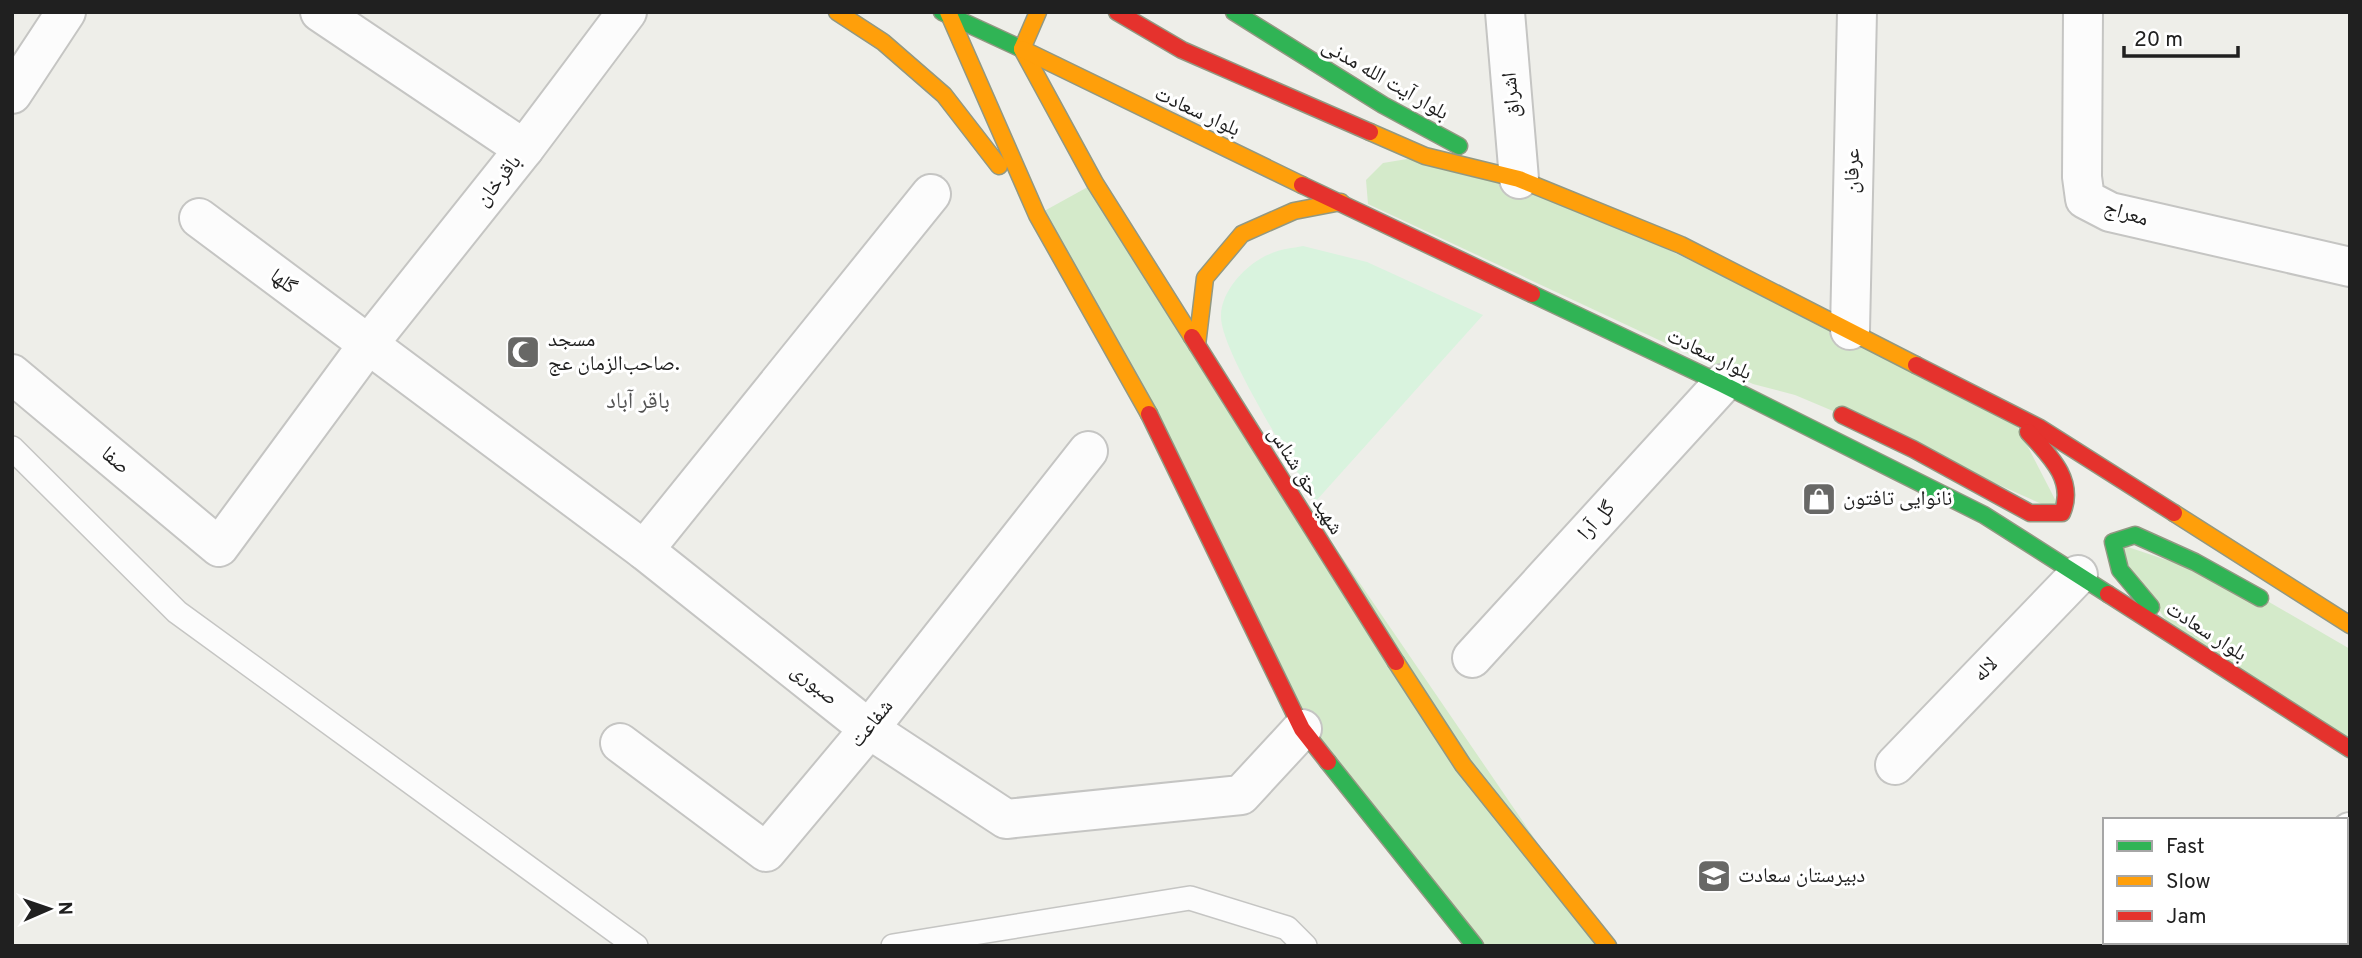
<svg xmlns="http://www.w3.org/2000/svg" width="2362" height="958" viewBox="0 0 2362 958" font-family="Overpass,'Noto Naskh Arabic',sans-serif">
<style>
.grass{fill:#d4eaca}
.park{fill:#d9f3de}
.lines{fill:none;stroke-linecap:round;stroke-linejoin:round}
.lane-casing{stroke:#c5c5c3;stroke-width:26}
.street-casing{stroke:#c5c5c3;stroke-width:42}
.fast-casing{stroke:#929882;stroke-width:19}
.slow-casing{stroke:#929882;stroke-width:19}
.jam-casing{stroke:#929882;stroke-width:19}
.lane{stroke:#fcfcfc;stroke-width:23}
.street{stroke:#fcfcfc;stroke-width:38}
.fast{stroke:#30b455;stroke-width:16}
.slow{stroke:#ff9f0a;stroke-width:16}
.jam{stroke:#e5322d;stroke-width:16}
.labels{text-anchor:middle;dominant-baseline:central;stroke-width:6;stroke-linejoin:round;paint-order:stroke}
.street-label{font-size:21px;fill:#202020;stroke:#fff}
.poi-label{font-size:21px;fill:#202020;stroke:#fff;text-anchor:start}
.neighbourhood-label{font-size:23px;fill:#535353;stroke:#fff}
</style>
<rect width="100%" height="100%" fill="#eeeee9"/>
<!-- grass -->
<g class="grass">
<path d="M 1425,156 L 1519,179 L 2010,412 L 2062,513 L 1833,411 L 1795,395 L 1753,384 L 1368,204 L 1366,180 L 1383,163 Z"/>
<path d="M 1095,183 L 1197,345 L 1608,946 L 1475,946 L 1302,729 L 1037,215 Z"/>
<path d="M 2113,542 L 2238,584 L 2350,649 L 2350,749 L 2180,641 Z"/>
</g>
<!-- park -->
<path class="park" d="M 1303,246 L 1367,262 L 1483,315 L 1315,502 C 1295,466 1220,350 1221,316 C 1221,290 1248,262 1272,253 C 1281,249 1293,248 1303,246 Z"/>
<g class="lines">
<!-- lane casing -->
<g class="lane-casing">
<g id="lane">
<path d="M 12,448 L 177,612 L 636,946"/>
<path d="M 893,946 L 1190,898 L 1287,928 L 1305,946"/>
</g>
</g>
<!-- street casing -->
<g class="street-casing">
<g id="street">
<path d="M 320,12 L 524,149"/>
<path d="M 1505,12 L 1519,179"/>
<path d="M 2083,12 L 2082,177 L 2085,199 L 2110,212 L 2350,267"/>
<path d="M 12,94 L 66,12"/>
<path d="M 199,218 L 644,550 L 869,729 L 1006,819 L 1241,795 L 1302,729"/>
<path d="M 1850,330 L 1857,12"/>
<path d="M 12,374 L 219,547 L 367,346 L 524,149 L 627,12"/>
<path d="M 644,550 L 931,194"/>
<path d="M 1472,658 L 1722,384"/>
<path d="M 620,743 L 766,852 L 869,729 L 1088,451"/>
<path d="M 1895,765 L 2078,575"/>
<path d="M 2346,836 L 2350,832"/>
<path d="M 2246,946 L 2250,942"/>
</g>
</g>
<!-- fast casing -->
<g class="fast-casing">
<g id="fast">
<path d="M 942,12 L 1022,49"/>
<path d="M 1234,12 L 1383,105 L 1459,146"/>
<path d="M 1532,294 L 1722,384 L 1984,515 L 2108,594"/>
<path d="M 2151,607 L 2120,570 L 2113,542 L 2135,535 L 2195,562 L 2260,598"/>
<path d="M 1328,762 L 1475,946"/>
</g>
</g>
<!-- slow casing -->
<g class="slow-casing">
<g id="slow">
<path d="M 837,12 L 883,42 L 944,95 L 999,166"/>
<path d="M 948,12 L 1037,215 L 1149,414"/>
<path d="M 1038,12 L 1022,49 L 1095,183 L 1192,337"/>
<path d="M 1022,49 L 1302,185"/>
<path d="M 1370,132 L 1425,156 L 1519,179 L 1681,245 L 1916,365"/>
<path d="M 1197,345 L 1205,278 L 1242,234 L 1294,211 L 1341,202"/>
<path d="M 2174,513 L 2350,625"/>
<path d="M 1396,662 L 1463,765 L 1608,946"/>
</g>
</g>
<!-- jam casing -->
<g class="jam-casing">
<g id="jam">
<path d="M 1117,12 L 1182,50 L 1370,132"/>
<path d="M 1302,185 L 1532,294"/>
<path d="M 1192,337 L 1396,662"/>
<path d="M 1916,365 L 2040,428 L 2174,513"/>
<path d="M 1149,414 L 1302,729 L 1328,762"/>
<path d="M 1842,415 L 1913,449 L 2030,513 L 2062,513 C 2076,480 2049,455 2028,432"/>
<path d="M 2108,594 L 2350,749"/>
</g>
</g>
<!-- lane -->
<use href="#lane" class="lane"/>
<!-- street -->
<use href="#street" class="street"/>
<!-- fast -->
<use href="#fast" class="fast"/>
<!-- slow -->
<use href="#slow" class="slow"/>
<!-- jam -->
<use href="#jam" class="jam"/>
</g>
<!-- icons -->
<defs>
<g id="mosque-square" transform="scale(1.75)"><rect x="-9" y="-9" width="18" height="18" rx="4" fill="#686866" stroke="#fff"/><path d="M3.5-4.9A6 6 0 1 0 3.5 4.9A5 5 0 1 1 3.5-4.9Z" fill="#fff"/></g>
<g id="shop-square" transform="scale(1.75)"><rect x="-9" y="-9" width="18" height="18" rx="4" fill="#686866" stroke="#fff"/><path d="M-5-2.5h2.3a2.7 3.5 0 0 1 5.4 0H5L5.5 6h-11ZM-1.5-2.5h3a1.5 2.3 0 0 0-3 0Z" fill="#fff"/></g>
<g id="school-square" transform="scale(1.75)"><rect x="-9" y="-9" width="18" height="18" rx="4" fill="#686866" stroke="#fff"/><path d="M0-5L7-2L0 1L-7-2ZM-4 1L0 2.5L4 1V4Q0 6-4 4Z" fill="#fff"/></g>
</defs>
<g fill-rule="evenodd">
<use href="#mosque-square" x="523" y="352"/>
<use href="#shop-square" x="1819" y="499"/>
<use href="#school-square" x="1714" y="876"/>
</g>
<g class="labels">
<!-- street labels -->
<g class="street-label">
<text transform="translate(1385 80) rotate(30)">بلوار آیت الله مدنی</text>
<text transform="translate(1512 95) rotate(-95)">اشراق</text>
<text transform="translate(1197 112) rotate(25)">بلوار سعادت</text>
<text transform="translate(1853 171) rotate(-89)">عرفان</text>
<text transform="translate(499 181) rotate(-51)">باقرخان</text>
<text transform="translate(2126 214) rotate(17)">معراج</text>
<text transform="translate(283 282) rotate(37)">گلها</text>
<text transform="translate(1709 355) rotate(26)">بلوار سعادت</text>
<text transform="translate(115 461) rotate(40)">صفا</text>
<text transform="translate(1305 481) rotate(58)">شهید حق شناس</text>
<text transform="translate(1597 521) rotate(-48)">گل آرا</text>
<text transform="translate(2206 632) rotate(33)">بلوار سعادت</text>
<text transform="translate(1986 670) rotate(-46)">لاله</text>
<text transform="translate(814 685) rotate(39)">صبوری</text>
<text transform="translate(872 724) rotate(-51)">شفاعت</text>
</g>
<!-- poi labels -->
<g class="poi-label">
<text x="548" y="340">مسجد<tspan x="548" dy="24">صاحب‌الزمان عج.</tspan></text>
<text x="1843" y="499">نانوایی تافتون</text>
<text x="1738" y="876">دبیرستان سعادت</text>
</g>
<!-- neighbourhood labels -->
<g class="neighbourhood-label">
<text x="638" y="402">باقر آباد</text>
</g>
</g>
<!-- border -->
<rect width="2362" height="958" fill="none" stroke="#202020" stroke-width="28"/>
<!-- legend -->
<rect x="2103" y="818" width="245" height="126" fill="#ffffff" stroke="#a6a6a6" stroke-width="2"/>
<rect x="2117" y="841" width="35" height="10" fill="#30b455" stroke="#a6a6a6" stroke-width="2"/>
<text x="2166" y="853" font-size="21" fill="#202020">Fast</text>
<rect x="2117" y="876" width="35" height="10" fill="#ff9f0a" stroke="#a6a6a6" stroke-width="2"/>
<text x="2166" y="888" font-size="21" fill="#202020">Slow</text>
<rect x="2117" y="911" width="35" height="10" fill="#e5322d" stroke="#a6a6a6" stroke-width="2"/>
<text x="2166" y="923" font-size="21" fill="#202020">Jam</text>
<!-- north arrow -->
<g transform="translate(49 909) rotate(88)" stroke="#ffffff" stroke-width="5" paint-order="stroke">
<path d="M0-5L12 26L0 18L-12 26Z" fill="#202020"/>
<text y="-10" font-size="19" font-weight="bold" text-anchor="middle" fill="#202020">N</text>
</g>
<!-- scale -->
<path d="M2124 46v10h114v-10" fill="none" stroke="#202020" stroke-width="3.5"/>
<text x="2134" y="46" font-size="21" fill="#202020" stroke="#ffffff" stroke-width="5" paint-order="stroke">20 m</text>
</svg>
